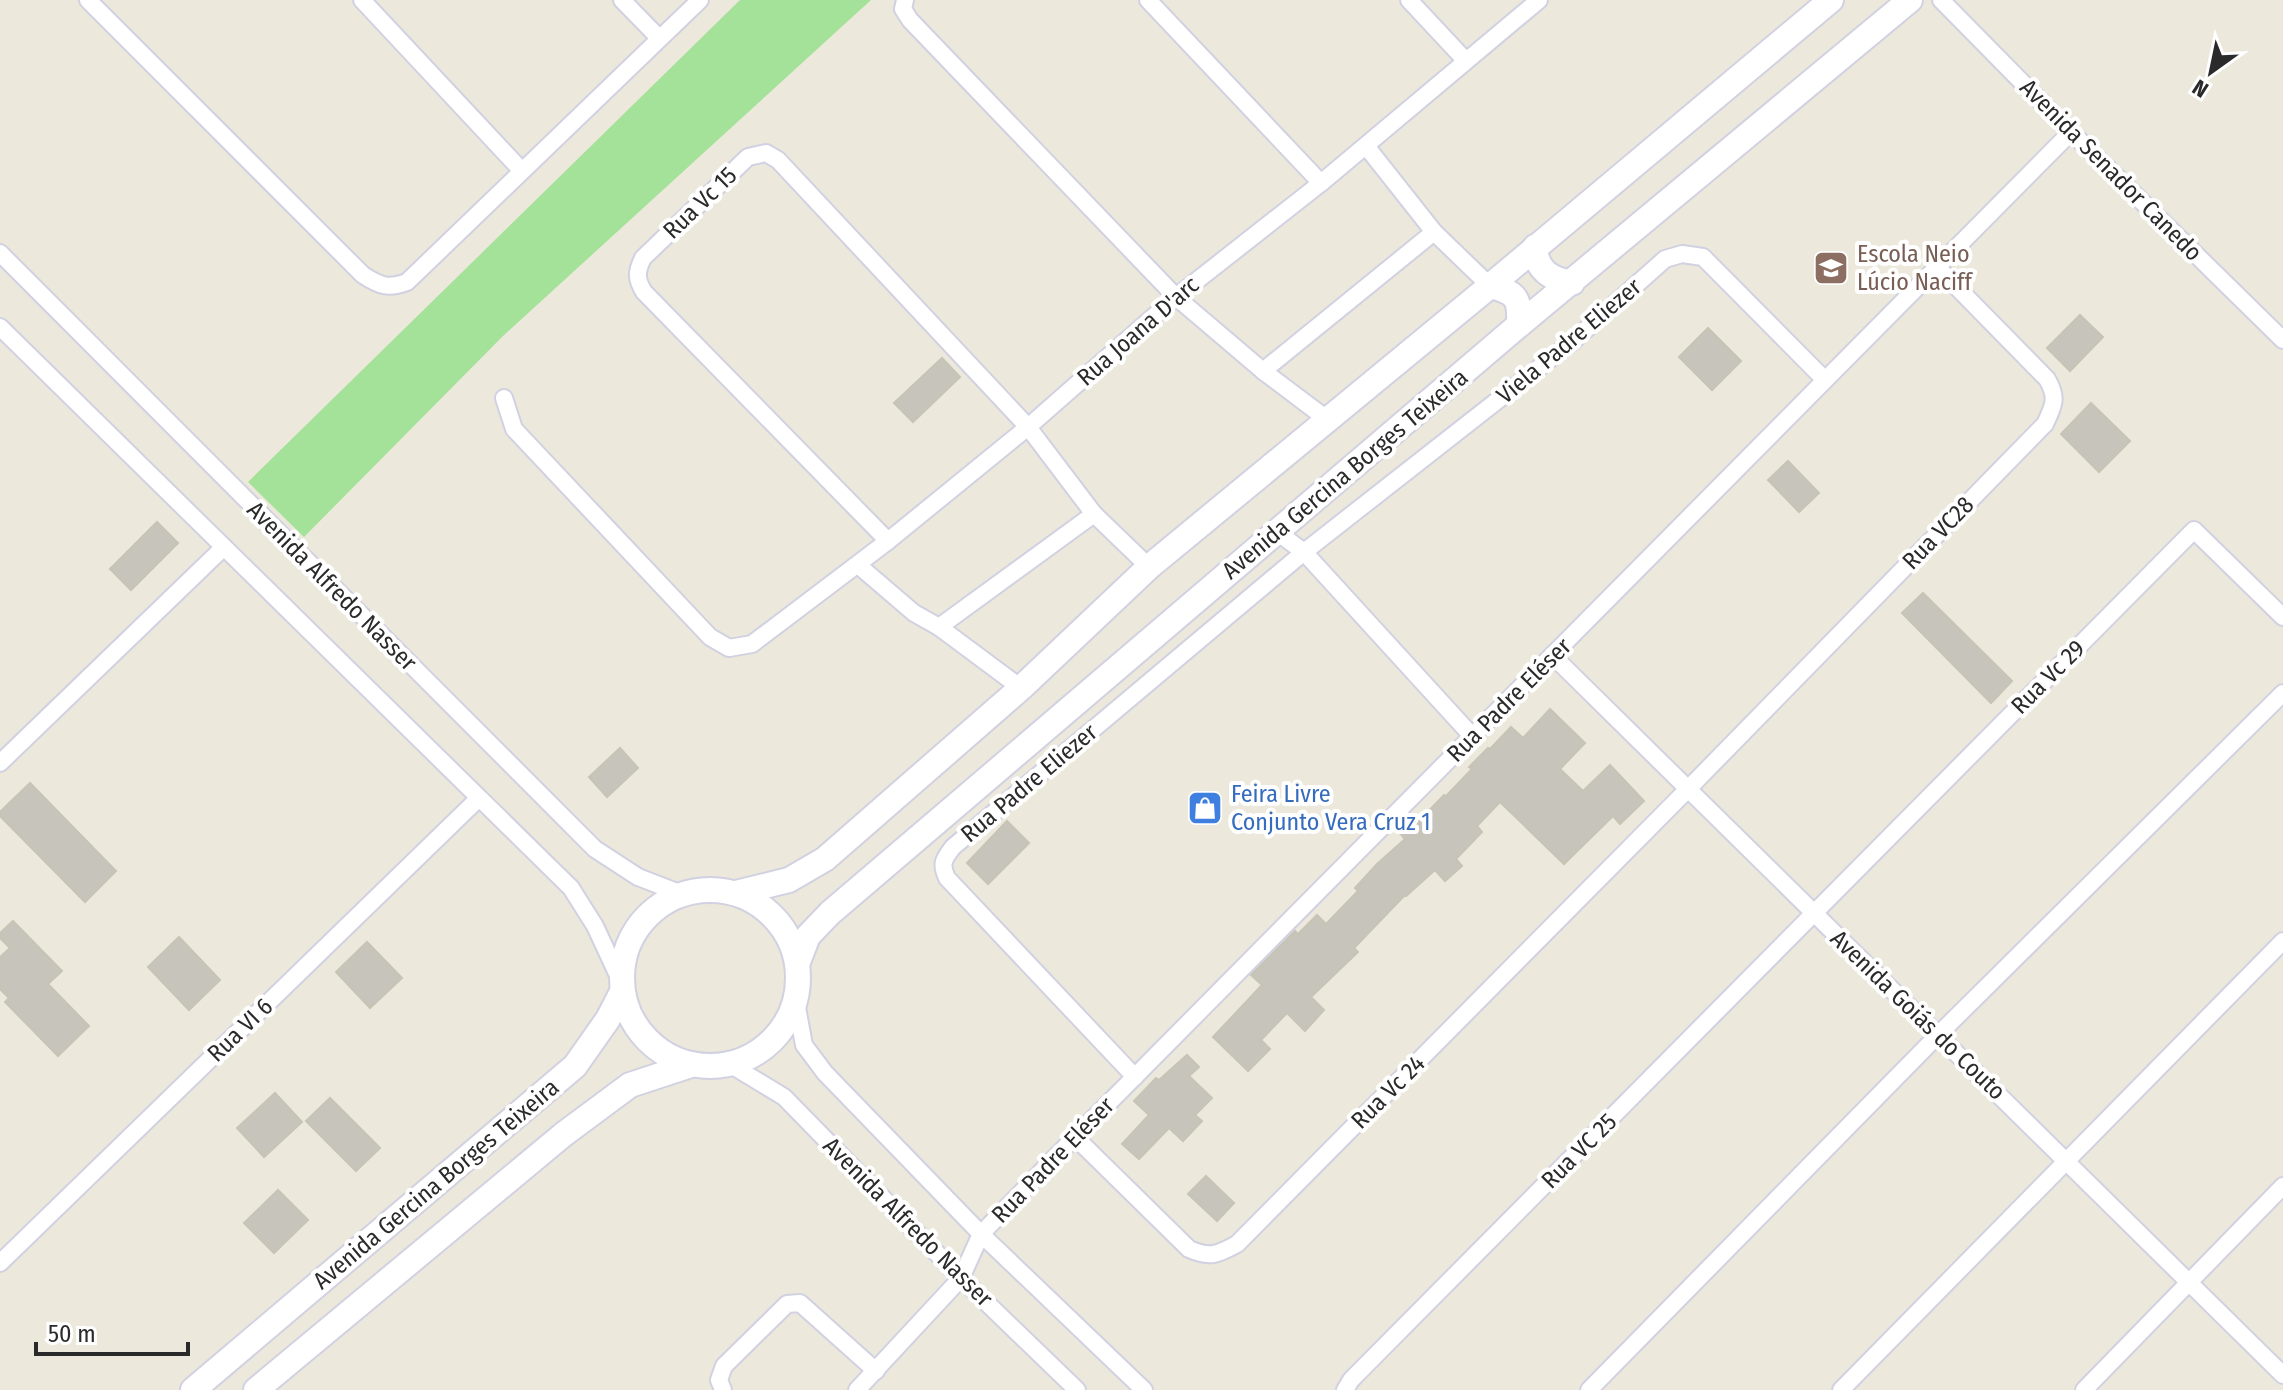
<svg xmlns="http://www.w3.org/2000/svg" width="2283" height="1390" viewBox="0 0 2283 1390" font-family="'Fira Sans Condensed',sans-serif">
<style>
.green{fill:#a3e298}
.building{fill:#c7c4bb;stroke:#c7c4b5;stroke-width:2}
.lines{fill:none;stroke-linecap:round;stroke-linejoin:round}
.minor-casing{stroke:#d1d1e2;stroke-width:20}
.secondary-casing{stroke:#d1d1e2;stroke-width:28}
.minor{stroke:#fff;stroke-width:16}
.secondary{stroke:#fff;stroke-width:24}
.labels{text-anchor:middle;dominant-baseline:central;stroke-width:8;stroke-linejoin:round;paint-order:stroke}
.street-label{font-size:24px;fill:#2a2a2a;stroke:#fff}
.education-label{font-size:24px;fill:#785e54;stroke:#fff;text-anchor:start}
.shop-label{font-size:24px;fill:#366cbe;stroke:#fff;text-anchor:start}
</style>
<rect width="100%" height="100%" fill="#ece8db"/>
<!-- green -->
<path class="green" d="M 740,0 L 871,0 L 503,336 L 304,537 L 248,482 Z"/>
<!-- building -->
<g class="building">
<path d="M 2080,315 L 2103,337 L 2070,371 L 2047,348 Z"/>
<path d="M 1708,328 L 1741,361 L 1712,390 L 1679,357 Z"/>
<path d="M 942,358 L 960,377 L 913,422 L 894,403 Z"/>
<path d="M 2091,403 L 2130,441 L 2099,472 L 2061,434 Z"/>
<path d="M 1788,461 L 1819,493 L 1799,512 L 1768,480 Z"/>
<path d="M 157,522 L 178,543 L 131,590 L 110,569 Z"/>
<path d="M 1923,593 L 2012,681 L 1991,703 L 1902,613 Z"/>
<path d="M 1550,709 L 1585,743 L 1560,769 L 1583,791 L 1610,765 L 1644,801 L 1620,824 L 1613,816 L 1564,864 L 1500,802 L 1477,826 L 1482,832 L 1456,859 L 1462,866 L 1445,881 L 1435,870 L 1406,896 L 1405,895 L 1354,948 L 1358,952 L 1311,997 L 1324,1010 L 1305,1031 L 1287,1013 L 1261,1040 L 1270,1049 L 1248,1071 L 1213,1037 L 1262,985 L 1251,975 L 1295,931 L 1298,934 L 1317,915 L 1326,924 L 1358,891 L 1355,888 L 1377,864 L 1405,839 L 1399,832 L 1415,817 L 1419,821 L 1444,795 L 1446,796 L 1472,769 L 1469,767 L 1488,748 L 1490,749 L 1511,727 L 1523,738 Z"/>
<path d="M 620,748 L 638,768 L 607,797 L 589,777 Z"/>
<path d="M 30,783 L 116,871 L 85,902 L 0,816 L 0,812 Z"/>
<path d="M 1007,821 L 1029,843 L 988,884 L 967,863 Z"/>
<path d="M 13,921 L 62,971 L 48,984 L 89,1026 L 58,1056 L 5,1002 L 9,998 L 0,989 L 0,957 L 10,948 L 0,938 L 0,933 Z"/>
<path d="M 179,937 L 220,980 L 189,1010 L 148,967 Z"/>
<path d="M 367,942 L 402,978 L 370,1008 L 336,972 Z"/>
<path d="M 1187,1055 L 1199,1067 L 1189,1076 L 1212,1098 L 1195,1115 L 1202,1121 L 1183,1141 L 1169,1128 L 1139,1159 L 1122,1144 L 1149,1115 L 1134,1101 L 1156,1078 L 1159,1080 Z"/>
<path d="M 275,1093 L 302,1122 L 264,1157 L 237,1128 Z"/>
<path d="M 330,1098 L 380,1148 L 356,1171 L 306,1121 Z"/>
<path d="M 1206,1176 L 1234,1203 L 1217,1221 L 1188,1194 Z"/>
<path d="M 278,1190 L 308,1220 L 274,1253 L 244,1223 Z"/>
</g>
<g class="lines">
<!-- minor casing -->
<g class="minor-casing">
<g id="minor">
<path d="M 88,0 L 363,275 C 380,286 388,289 407,282 L 700,0"/>
<path d="M 362,0 L 522,171"/>
<path d="M 622,0 L 659,38"/>
<path d="M 905,0 L 903,9 L 910,20 L 1176,297 L 1263,371 L 1328,420"/>
<path d="M 1148,0 L 1321,183"/>
<path d="M 1409,0 L 1466,61"/>
<path d="M 1941,0 L 2071,132 L 2283,340"/>
<path d="M 1366,146 L 1434,232 L 1490,286"/>
<path d="M 0,253 L 595,849 L 638,877 L 682,894"/>
<path d="M 0,327 L 571,888 L 595,926 L 621,982"/>
<path d="M 1263,371 L 1434,232"/>
<path d="M 504,398 L 514,429 L 710,637 L 729,648 L 752,644 L 888,541 L 1028,427 L 1176,297 L 1321,183 L 1539,0"/>
<path d="M 1277,532 L 1304,552 L 1472,736"/>
<path d="M 888,541 L 644,292 C 636,279 636,272 643,258 L 748,157 L 766,153 L 778,160 L 1028,427 L 1094,514 L 1149,567"/>
<path d="M 858,565 L 914,613 L 939,627 L 1021,688"/>
<path d="M 939,627 L 1094,514"/>
<path d="M 1552,655 L 2283,1375"/>
<path d="M 0,763 L 224,547"/>
<path d="M 796,1002 L 804,1045 L 825,1073 L 981,1234 L 1144,1390"/>
<path d="M 731,1065 L 784,1097 L 961,1278 L 1077,1390"/>
<path d="M 1135,1077 L 947,878 C 940,863 944,859 953,847 L 1304,552 L 1572,342 L 1665,259 L 1682,254 L 1703,257 L 1825,380"/>
<path d="M 1075,1137 L 1189,1249 C 1210,1258 1217,1255 1237,1244 L 1688,789 L 2045,424 C 2054,405 2058,398 2047,379 L 1937,267"/>
<path d="M 0,1263 L 479,798"/>
<path d="M 723,1390 L 719,1380 L 724,1366 L 787,1304 L 800,1303 L 876,1371"/>
<path d="M 857,1390 L 961,1278 L 981,1234 L 1075,1137 L 2071,132"/>
<path d="M 1345,1390 L 1351,1380 L 2194,530 L 2283,617"/>
<path d="M 1589,1390 L 1939,1034 L 2283,693"/>
<path d="M 1841,1390 L 2283,941"/>
<path d="M 2084,1390 L 2283,1186"/>
</g>
</g>
<!-- secondary casing -->
<g class="secondary-casing">
<g id="secondary">
<path d="M 1535,247 C 1536,270 1550,279 1572,283"/>
<path d="M 1490,286 C 1517,293 1520,298 1519,325"/>
<circle cx="710" cy="978" r="88"/>
<path d="M 736,893 L 789,880 L 825,859 L 1021,688 L 1149,567 L 1490,286 L 1831,0"/>
<path d="M 798,962 L 808,936 L 830,913 L 1519,325 L 1910,0"/>
<path d="M 193,1390 L 575,1066 L 608,1019 L 622,992"/>
<path d="M 256,1390 L 564,1134 L 630,1085 L 691,1065"/>
</g>
</g>
<!-- minor -->
<use href="#minor" class="minor"/>
<!-- secondary -->
<use href="#secondary" class="secondary"/>
</g>
<!-- icons -->
<defs>
<g id="school-square" transform="scale(1.8)"><rect x="-9" y="-9" width="18" height="18" rx="4" fill="#8d6e63" stroke="#fff"/><path d="M0-5L7-2L0 1L-7-2ZM-4 1L0 2.5L4 1V4Q0 6-4 4Z" fill="#fff"/></g>
<g id="shop-square" transform="scale(1.8)"><rect x="-9" y="-9" width="18" height="18" rx="4" fill="#3f7fe0" stroke="#fff"/><path d="M-5-2.5h2.3a2.7 3.5 0 0 1 5.4 0H5L5.5 6h-11ZM-1.5-2.5h3a1.5 2.3 0 0 0-3 0Z" fill="#fff"/></g>
</defs>
<g fill-rule="evenodd">
<use href="#school-square" x="1831" y="268"/>
<use href="#shop-square" x="1205" y="808"/>
</g>
<g class="labels">
<!-- street labels -->
<g class="street-label">
<text transform="translate(2111 170) rotate(45)">Avenida Senador Canedo</text>
<text transform="translate(700 203) rotate(-44)">Rua Vc 15</text>
<text transform="translate(1138 331) rotate(-41)">Rua Joana D'arc</text>
<text transform="translate(1569 341) rotate(-40)">Viela Padre Eliezer</text>
<text transform="translate(1345 474) rotate(-40)">Avenida Gercina Borges Teixeira</text>
<text transform="translate(1938 533) rotate(-46)">Rua VC28</text>
<text transform="translate(332 586) rotate(45)">Avenida Alfredo Nasser</text>
<text transform="translate(2048 677) rotate(-45)">Rua Vc 29</text>
<text transform="translate(1509 700) rotate(-45)">Rua Padre Eléser</text>
<text transform="translate(1029 783) rotate(-40)">Rua Padre Eliezer</text>
<text transform="translate(1918 1015) rotate(44)">Avenida Goiás do Couto</text>
<text transform="translate(240 1030) rotate(-44)">Rua VI 6</text>
<text transform="translate(1388 1092) rotate(-45)">Rua Vc 24</text>
<text transform="translate(1579 1151) rotate(-45)">Rua VC 25</text>
<text transform="translate(1053 1160) rotate(-46)">Rua Padre Eléser</text>
<text transform="translate(436 1184) rotate(-40)">Avenida Gercina Borges Teixeira</text>
<text transform="translate(908 1222) rotate(45)">Avenida Alfredo Nasser</text>
</g>
<!-- education labels -->
<g class="education-label">
<text x="1857" y="254">Escola Neio<tspan x="1857" dy="28">Lúcio Naciff</tspan></text>
</g>
<!-- shop labels -->
<g class="shop-label">
<text x="1231" y="794">Feira Livre<tspan x="1231" dy="28">Conjunto Vera Cruz 1</tspan></text>
</g>
</g>
<!-- north arrow -->
<g transform="translate(2211 72) rotate(213)" stroke="#ffffff" stroke-width="6" paint-order="stroke">
<path d="M0-6L14 30L0 20L-14 30Z" fill="#2a2a2a"/>
<text y="-12" font-size="22" font-weight="bold" text-anchor="middle" fill="#2a2a2a">N</text>
</g>
<!-- scale -->
<path d="M36 1342v12h152v-12" fill="none" stroke="#2a2a2a" stroke-width="4"/>
<text x="48" y="1342" font-size="24" fill="#2a2a2a" stroke="#ffffff" stroke-width="6" paint-order="stroke">50 m</text>
</svg>
